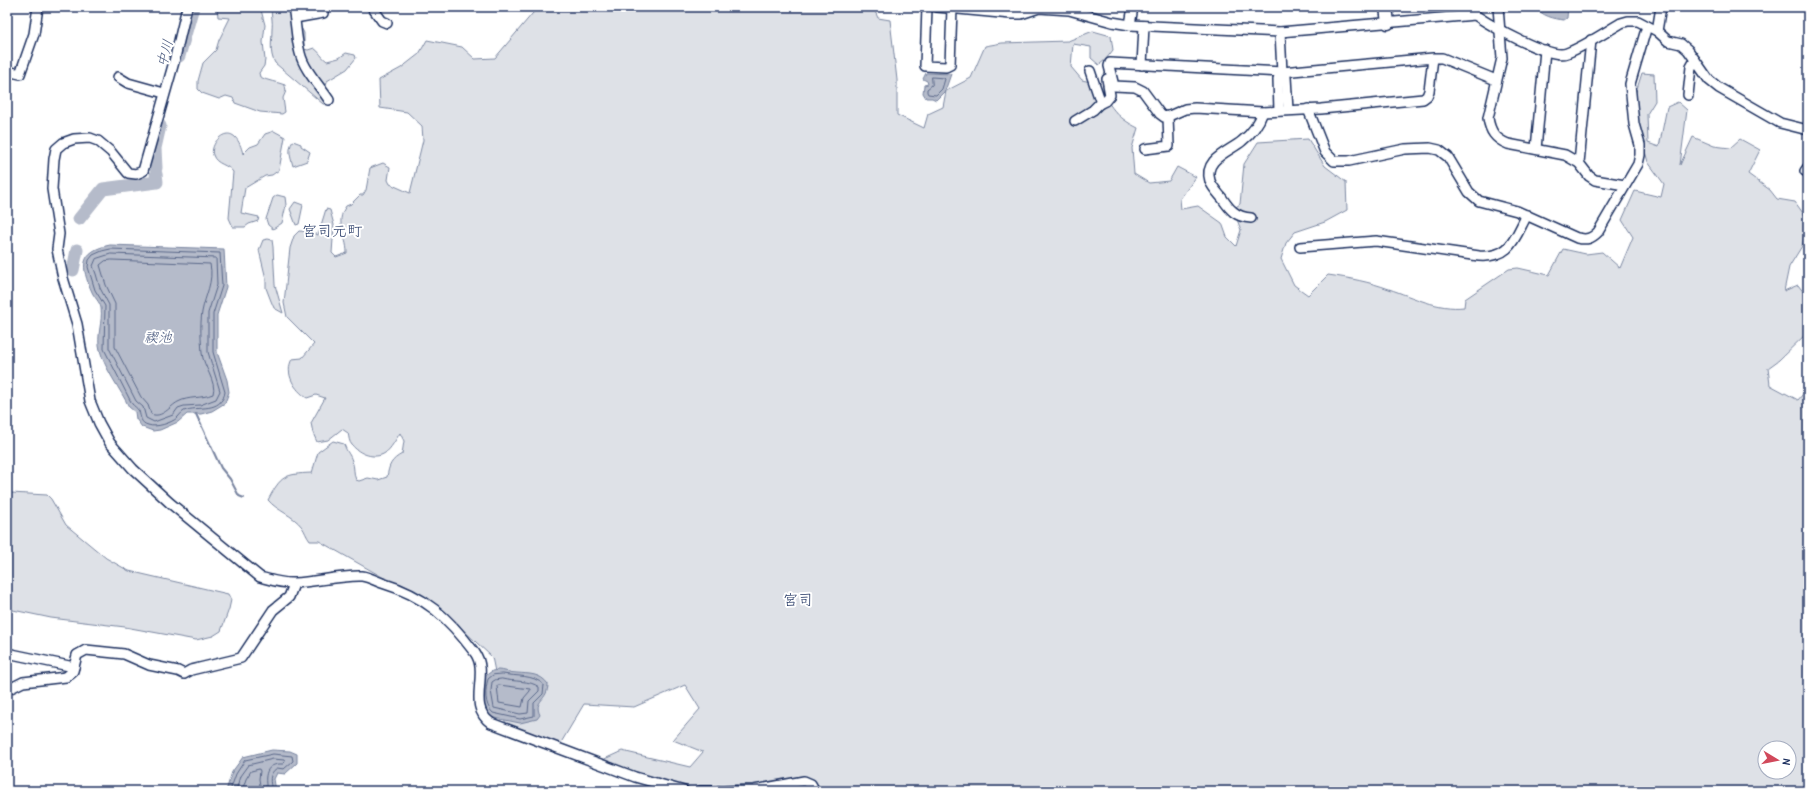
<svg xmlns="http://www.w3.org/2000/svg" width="1815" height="798" viewBox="0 0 1815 798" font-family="'Patrick Hand','Klee One',sans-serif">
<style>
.green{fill:#dee1e7;stroke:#7c88a2;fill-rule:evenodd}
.water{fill:#b5bbca;stroke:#77839f}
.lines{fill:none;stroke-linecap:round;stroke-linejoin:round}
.shore{stroke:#596789;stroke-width:1}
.stream{stroke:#77839f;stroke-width:2}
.river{stroke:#b5bbca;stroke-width:13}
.street-casing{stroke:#1b2f5e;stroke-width:12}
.secondary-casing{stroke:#1b2f5e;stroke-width:15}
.street{stroke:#fff;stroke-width:9}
.secondary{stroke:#fff;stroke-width:12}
.labels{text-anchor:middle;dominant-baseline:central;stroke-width:4;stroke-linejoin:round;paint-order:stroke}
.water-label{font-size:14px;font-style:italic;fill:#49597e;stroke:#fff}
.quarter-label{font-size:15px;fill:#1b2f5e;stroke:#fff}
</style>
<rect width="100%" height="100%" fill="#fff"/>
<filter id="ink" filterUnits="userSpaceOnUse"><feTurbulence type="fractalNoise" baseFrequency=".025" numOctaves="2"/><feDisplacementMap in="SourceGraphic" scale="8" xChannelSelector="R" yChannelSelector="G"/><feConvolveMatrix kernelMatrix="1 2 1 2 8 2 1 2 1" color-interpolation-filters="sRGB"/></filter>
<g filter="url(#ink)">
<!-- green -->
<g class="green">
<path d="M 217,7 L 264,7 L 261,10 L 265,25 L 263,42 L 265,60 L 264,66 L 259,73 L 260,77 C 268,81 277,82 285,85 L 286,91 L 283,98 L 285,112 L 282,114 L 260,112 L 235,103 L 233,98 L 226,96 L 219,99 L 202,93 L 198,89 L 198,81 L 203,63 L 216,50 L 219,40 L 230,18 L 218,17 Z"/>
<path d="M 271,7 L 290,7 L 304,33 L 304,49 L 308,50 L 314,48 C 320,52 321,57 327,61 L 339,58 L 346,53 L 355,55 L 356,58 L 347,69 L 327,81 L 326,88 L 327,104 L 323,104 L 275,63 C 269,53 272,40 272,29 C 273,22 271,14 271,7 Z"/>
<path d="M 538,7 L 873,7 L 878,18 L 890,20 L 897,80 L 897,115 L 924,128 L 928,114 L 943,107 L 946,91 L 971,78 L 985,46 L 1002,43 L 1068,41 L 1093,31 L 1111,36 L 1113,50 L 1106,59 L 1099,65 L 1091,58 L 1091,47 L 1073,44 L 1071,67 L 1082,80 L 1099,84 C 1109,106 1116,117 1138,128 L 1132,148 L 1134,174 L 1149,183 L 1169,181 L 1177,167 L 1196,177 L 1180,199 L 1181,209 L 1198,206 L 1222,223 L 1227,237 L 1236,246 L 1241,230 L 1233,209 L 1240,204 L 1244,164 L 1258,142 L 1308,139 L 1325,166 L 1346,182 L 1347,210 L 1325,222 L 1295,232 L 1286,243 L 1281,259 L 1294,285 L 1308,295 L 1328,275 C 1349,278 1370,282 1389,289 C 1413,297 1438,310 1464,307 L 1465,299 L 1509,269 L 1518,268 L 1549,275 L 1563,249 L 1586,254 L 1602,252 L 1620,268 L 1633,237 L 1622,220 L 1635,191 L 1661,197 L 1664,184 L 1648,162 L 1638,127 L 1635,95 L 1642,73 L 1654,74 L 1655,101 L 1647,114 L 1648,143 L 1659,147 L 1667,107 L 1678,102 L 1687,110 L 1680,165 L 1693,137 L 1714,146 L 1730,148 L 1740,139 L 1760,150 L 1748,174 L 1770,190 L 1777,199 L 1795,202 L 1808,220 L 1802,246 L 1789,267 L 1784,291 L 1798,285 L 1808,298 L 1808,332 L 1779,360 L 1768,368 L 1770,385 L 1798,400 L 1808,388 L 1808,791 L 747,791 L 664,787 L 598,762 L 622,751 L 690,767 L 703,752 L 673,740 L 700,709 L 685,685 L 634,707 L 584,704 L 559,746 L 506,726 L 492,657 L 444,612 L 319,541 L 310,541 C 306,536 305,531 302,527 C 293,515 277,511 268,500 C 281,476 284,474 312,473 L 318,452 L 333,441 L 344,444 C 347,453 350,454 352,461 C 355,467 353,474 356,480 L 359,481 L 368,478 L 378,480 L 387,477 C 389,465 391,460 402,454 L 404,441 L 400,433 C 396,439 391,449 385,453 C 375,460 359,454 352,445 C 349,442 349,437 348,433 L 342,429 L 328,440 L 317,442 L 313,433 L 311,423 L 325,398 L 316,395 L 307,398 C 295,390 284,374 292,359 L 302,358 L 314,344 L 287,317 L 284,303 L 290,248 L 294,236 L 299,231 L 311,232 L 318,235 L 326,209 L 330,210 L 334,225 L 332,253 L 336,257 L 347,253 C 347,235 334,224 346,206 L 351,204 L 360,195 L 363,195 L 366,190 L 370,168 L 383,163 L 390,167 L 388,180 L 390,184 L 410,193 L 423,140 L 422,126 L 407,112 L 380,108 L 379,80 L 401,68 L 419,54 L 427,40 L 462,47 L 475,59 L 495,58 ZM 1765,748 L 1789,748 L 1789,772 L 1765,772 Z"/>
<path d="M 274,131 L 285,137 L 279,170 L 272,175 L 265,176 L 245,188 L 241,213 L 259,217 L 258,221 L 249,224 L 245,227 L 233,227 L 229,218 L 233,172 C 228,164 216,165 213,155 C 208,143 234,115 243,154 L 250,147 L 258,144 L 265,134 Z"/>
<path d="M 293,141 L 301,144 L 301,146 L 310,152 L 307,161 L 293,166 C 291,158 287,150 293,141 Z"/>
<path d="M 277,195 L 285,197 L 286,205 L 282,223 L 273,229 L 268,225 L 266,219 L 273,198 Z"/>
<path d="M 295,202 L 303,205 L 299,224 L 296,225 L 290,209 Z"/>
<path d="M 268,239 L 272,240 L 273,247 L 275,285 L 283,313 L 274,308 L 271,301 L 266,288 L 266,279 L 259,250 L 263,240 Z"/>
<path d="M 11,493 L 47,495 L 51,499 L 66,525 L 106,558 L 129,571 L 228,594 L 231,600 L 229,609 L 221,631 L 213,636 L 196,640 L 125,627 L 51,618 L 13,610 L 7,608 L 7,494 Z"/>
</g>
<!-- water -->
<g class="water">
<path d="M 1536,7 L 1568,7 L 1567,18 L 1564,20 C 1555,19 1541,16 1536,7 Z"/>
<path d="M 926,73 L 951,74 L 945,91 L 936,100 L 932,98 L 926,98 L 923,93 L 924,85 L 928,84 L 927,81 L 923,79 Z"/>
<path d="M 110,245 L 224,249 L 226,287 L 217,315 L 217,352 L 227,380 L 229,392 L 225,403 L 212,411 L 201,414 L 187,414 L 178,422 L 160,430 L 153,431 L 142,427 L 136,419 L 135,412 L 129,407 C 121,390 104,368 100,350 C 96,336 103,322 101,308 C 100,302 94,297 92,292 C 80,266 80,251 110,245 Z"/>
<path d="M 498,670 C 504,670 510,673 517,673 C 529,674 540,673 548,684 C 548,701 533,700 540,715 L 537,719 L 520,723 L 490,717 C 480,706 482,691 484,677 L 492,671 Z"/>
<path d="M 272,750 L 290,751 L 297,754 L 297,763 L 285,774 L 277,773 L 274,779 L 276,791 L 226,791 L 232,772 L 243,757 Z"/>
</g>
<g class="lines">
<!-- shore -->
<g class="shore">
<path d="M 932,77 L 944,78 L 945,79 L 942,89 L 936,95 L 928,94 L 927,92 L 927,89 L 932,85 Z"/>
<path d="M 111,249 L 220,253 L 222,286 L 213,314 L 213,352 L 225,392 C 221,414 198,405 184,411 C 181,413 180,415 177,418 C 171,423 156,428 148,425 C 140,423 141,417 139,411 C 137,408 134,406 132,404 L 104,349 L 105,306 L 95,290 L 88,267 L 89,260 L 93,255 L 102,251 Z"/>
<path d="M 111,254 L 216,258 L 217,285 L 208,313 L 208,352 L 220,391 L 216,399 L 200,405 L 184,406 L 178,408 L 173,415 L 154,422 L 146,418 L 143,407 L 136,401 L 109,348 L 109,305 L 100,288 L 96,274 L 93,266 L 96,259 Z"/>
<path d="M 112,260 L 210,264 C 214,282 205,295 202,312 C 200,325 201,340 202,353 C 203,366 217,382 213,394 C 201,399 189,396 178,402 C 170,406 162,419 151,414 L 148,405 L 141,397 L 115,347 L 115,304 L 106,285 L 100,265 L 105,261 Z"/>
<path d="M 503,674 C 517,677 533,674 544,685 L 543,694 L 534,703 L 534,716 L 520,719 L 493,713 C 484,705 485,690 488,679 L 493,675 Z"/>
<path d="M 502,679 C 514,682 530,680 539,687 L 539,691 L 529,701 L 528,713 L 520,714 L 494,708 L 491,691 L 492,682 L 495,680 Z"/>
<path d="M 499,685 L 530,689 L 530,691 L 524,698 L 522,707 L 499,703 L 497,686 Z"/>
<path d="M 230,791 L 236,774 L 245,760 L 273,754 L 292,756 L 293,761 L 284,769 L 277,768 C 268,774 270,782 272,791"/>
<path d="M 236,791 L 240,776 L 248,765 L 273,759 L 284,760 L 285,762 L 283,764 C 265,763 264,776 267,791"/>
<path d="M 242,791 L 246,779 L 251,771 L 259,769 L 260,771 L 259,779 L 261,791"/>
</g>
<!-- stream -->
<path class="stream" d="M 196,414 L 221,468 L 230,479 L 239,496 L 244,498"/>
<!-- river -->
<g class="river">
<path d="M 179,56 L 193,7"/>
<path d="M 156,168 L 155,148 L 160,126"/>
<path d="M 79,219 L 103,189 L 157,182 L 156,174"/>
<path d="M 73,270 L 77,250"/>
</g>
<!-- street casing -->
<g class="street-casing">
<g id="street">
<path d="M 187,7 L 174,62 L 143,171 L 136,174 L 128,173 L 111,152 L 98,141 L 90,138 L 74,139 L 63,143 L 56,149 L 54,159 L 52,189 L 59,234 L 57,249 L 63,278 L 77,324 L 90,401 L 99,423 L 110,443 L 133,469 L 170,503 L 260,577 C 271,580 283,584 295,583 C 315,582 343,575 362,576 C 369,577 376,581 382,583 C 425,596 448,617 475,653 C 490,674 466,706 491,723 L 635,777 L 684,791"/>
<path d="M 293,7 C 296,22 296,38 300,53 C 304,70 320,86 329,100"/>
<path d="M 372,7 L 382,21 L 387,23"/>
<path d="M 927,7 L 925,66 L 946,67 L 950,65 L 952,8"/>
<path d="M 937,7 L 1011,14 L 1021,14 L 1039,8 L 1069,10 L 1112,22 L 1130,25 L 1280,32 L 1475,15 C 1490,25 1550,60 1567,53 C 1585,46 1604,33 1621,23 L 1628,21 L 1638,21 L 1657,31 L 1668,41 L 1681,44 L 1688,50 L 1709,80 L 1719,88 L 1780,123 L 1808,130"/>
<path d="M 1498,7 L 1502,58 L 1488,118 C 1490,131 1495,139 1508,144 L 1565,155 L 1579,163 L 1589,176 L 1595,180 L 1625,185"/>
<path d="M 295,18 L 323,13 L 323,7"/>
<path d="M 1130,25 L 1133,7"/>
<path d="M 1657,31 L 1661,7"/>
<path d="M 1433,58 L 1429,91 L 1427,96 L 1423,99 L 1321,109 L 1263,112 L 1195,108 L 1185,109 L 1169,116 L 1164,117 L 1160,114 L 1143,91 L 1135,87 L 1114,86 L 1109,66 L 1110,63 L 1282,72 L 1433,58 L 1442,58 L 1496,80"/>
<path d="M 1142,65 L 1144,26"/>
<path d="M 7,71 L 20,74 L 34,34 L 38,7"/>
<path d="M 1090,71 L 1101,103 L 1105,101 L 1110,95 L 1107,79"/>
<path d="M 1282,72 L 1286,77 L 1288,110"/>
<path d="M 118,77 L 128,83 L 164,93"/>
<path d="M 1688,95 L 1691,67 L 1695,60"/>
<path d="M 1308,109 L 1325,152 L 1334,161 L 1349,161 L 1405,149 L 1430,148 L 1439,150 L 1448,157 L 1469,192 L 1479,201 L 1517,211 L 1577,238 C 1587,240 1591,239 1598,232 L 1638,164 L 1640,155 L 1640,145 L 1634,124 L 1630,84 L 1647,26"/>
<path d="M 1279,111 L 1278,79 L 1282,72 L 1280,32"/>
<path d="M 1075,121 L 1093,110 L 1100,103"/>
<path d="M 1145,149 L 1169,146 L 1168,116"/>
<path d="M 1536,149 L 1545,50"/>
<path d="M 1579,163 L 1591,40"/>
<path d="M 1805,171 L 1808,167"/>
<path d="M 1251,218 C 1236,217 1230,210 1222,198 C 1218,193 1212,187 1210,181 C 1203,159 1229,152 1242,141 C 1251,134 1259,123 1263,112"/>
<path d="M 1300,247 L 1376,241 L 1479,256 C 1511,258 1514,239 1527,215"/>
<path d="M 7,653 L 74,667"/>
<path d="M 7,690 L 23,682 L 66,677 L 73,671 L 77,655 L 86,650 L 124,654 L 149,665 L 178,671 L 184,674 L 191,670 L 241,658 L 273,610 L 289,597 L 294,584"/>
<path d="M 700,791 L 720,791"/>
<path d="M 724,791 L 754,790 L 804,781 L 811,784 L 815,791"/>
</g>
</g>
<!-- secondary casing -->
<g class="secondary-casing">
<path id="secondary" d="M 1386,7 L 1388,23"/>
</g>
<!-- street -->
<use href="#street" class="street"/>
<!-- secondary -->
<use href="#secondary" class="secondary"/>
</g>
</g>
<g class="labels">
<!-- water labels -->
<g class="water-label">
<text transform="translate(164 53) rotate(-75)">中川</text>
<text x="158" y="336">禊池</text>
</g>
<!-- quarter labels -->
<g class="quarter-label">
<text x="332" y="230">宮司元町</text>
<text x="798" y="599">宮司</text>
</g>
</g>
<!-- margin -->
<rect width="1815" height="798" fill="none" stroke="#fff" stroke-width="24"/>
<rect x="12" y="12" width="1791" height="774" fill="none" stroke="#1b2f5e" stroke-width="1.5" filter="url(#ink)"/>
<!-- north arrow -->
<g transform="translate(1777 760) rotate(100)"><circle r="19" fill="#ffffff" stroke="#a4acbf"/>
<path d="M0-3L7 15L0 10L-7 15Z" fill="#d1495b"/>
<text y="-6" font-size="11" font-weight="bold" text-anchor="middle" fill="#1b2f5e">N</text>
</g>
</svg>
